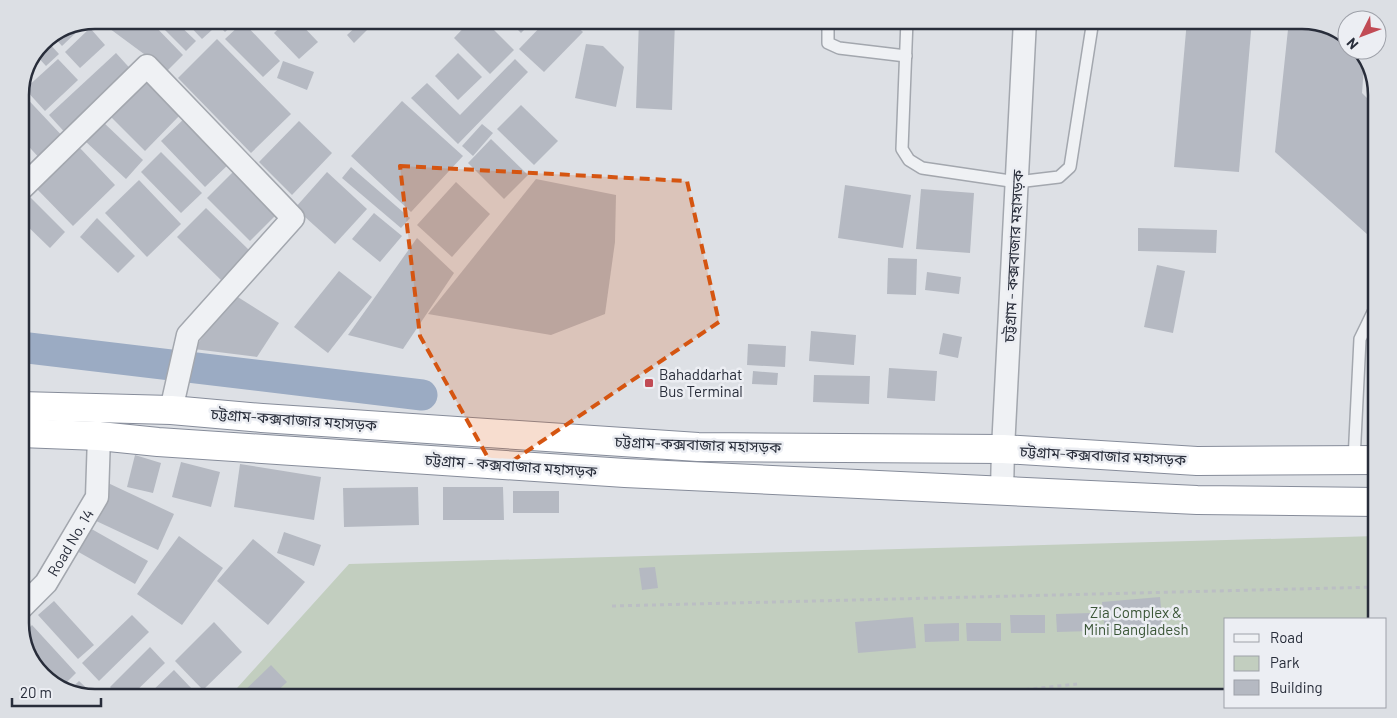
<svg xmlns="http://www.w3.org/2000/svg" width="1397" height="718" viewBox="0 0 1397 718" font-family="Barlow,'Noto Sans Bengali',sans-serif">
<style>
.green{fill:#c2cebf}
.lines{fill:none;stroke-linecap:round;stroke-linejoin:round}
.canal{stroke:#9babc3;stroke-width:31}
.building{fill:#b5b9c2}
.service-casing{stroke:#a3a7ae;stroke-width:14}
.minor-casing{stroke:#a3a7ae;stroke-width:25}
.trunk-casing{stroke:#868c9a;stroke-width:30}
.path{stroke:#bbbec4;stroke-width:3;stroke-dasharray:4 4;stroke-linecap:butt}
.service{stroke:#eff1f4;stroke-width:11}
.minor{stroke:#eff1f4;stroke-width:22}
.trunk{stroke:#fff;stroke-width:28}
.marked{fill:#d55511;fill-opacity:0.2;stroke:#d55511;stroke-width:4;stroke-dasharray:10 6;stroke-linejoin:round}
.poi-dot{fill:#c14b55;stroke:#eceef3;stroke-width:2}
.labels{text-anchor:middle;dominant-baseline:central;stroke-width:5;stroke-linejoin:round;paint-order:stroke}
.street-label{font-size:15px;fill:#282d3a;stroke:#eceef3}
.poi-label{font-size:15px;fill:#282d3a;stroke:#eceef3;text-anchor:start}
.park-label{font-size:15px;fill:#3a5536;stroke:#eceef3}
.rim{fill:none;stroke:#282d3a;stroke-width:2.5}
</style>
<rect width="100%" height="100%" fill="#dde0e5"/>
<!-- green -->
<path class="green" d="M 1377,536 L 1377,619 L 1226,619 L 1226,698 L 228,698 L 349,564 Z"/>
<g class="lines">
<!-- canal -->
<path class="canal" d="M 20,347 L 422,395"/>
</g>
<!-- building -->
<g class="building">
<path d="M 98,20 L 149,20 L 183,55 L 167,71 Z"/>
<path d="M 155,20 L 174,20 L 196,41 L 186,51 Z"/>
<path d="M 184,20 L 205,20 L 213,29 L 202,39 Z"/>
<path d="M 213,20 L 238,20 L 225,32 Z"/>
<path d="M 288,20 L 297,20 L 318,42 L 299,59 L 274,33 Z"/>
<path d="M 471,20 L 484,20 L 514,50 L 490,74 L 454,38 Z"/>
<path d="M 508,20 L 534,20 L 521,33 Z"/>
<path d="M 547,20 L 570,20 L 583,32 L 544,72 L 519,49 Z"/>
<path d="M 639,20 L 675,20 L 672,110 L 636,108 Z"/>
<path d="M 1187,20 L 1252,20 L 1239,172 L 1174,167 Z"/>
<path d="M 1289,20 L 1302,20 L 1336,28 L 1347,38 L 1347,50 L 1361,50 L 1365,53 L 1362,93 L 1377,108 L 1377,243 L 1275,152 Z"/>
<path d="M 243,22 L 280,61 L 263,77 L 225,39 Z"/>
<path d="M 360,23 L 367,30 L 354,43 L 347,35 Z"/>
<path d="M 82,25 L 83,26 L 62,46 L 55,38 Z"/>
<path d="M 90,28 L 105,45 L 80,68 L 65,52 Z"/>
<path d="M 217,39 L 291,114 L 251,153 L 178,78 Z"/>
<path d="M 48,42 L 59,54 L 46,66 L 36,55 Z"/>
<path d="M 586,44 L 603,46 L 624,67 L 616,107 L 575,98 Z"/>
<path d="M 116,53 L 136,75 L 69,137 L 49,115 Z"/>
<path d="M 458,53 L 482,77 L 458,100 L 435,76 Z"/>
<path d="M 58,59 L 78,80 L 45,111 L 25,89 Z"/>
<path d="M 515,59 L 528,72 L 458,144 L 411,98 L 427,83 L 460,115 Z"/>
<path d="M 34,60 L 37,63 L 29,71 Z"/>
<path d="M 283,61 L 314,72 L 307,90 L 277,78 Z"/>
<path d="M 143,77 L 181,114 L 145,151 L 107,113 Z"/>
<path d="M 20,91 L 66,140 L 43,162 L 20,137 Z"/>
<path d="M 402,101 L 463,156 L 411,212 L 351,156 Z"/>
<path d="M 521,105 L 558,141 L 534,165 L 497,129 Z"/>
<path d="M 188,115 L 232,161 L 205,187 L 161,141 Z"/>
<path d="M 299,121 L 332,153 L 292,195 L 259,162 Z"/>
<path d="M 103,122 L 143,160 L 126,179 L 85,141 Z"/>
<path d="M 482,124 L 493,133 L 473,156 L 462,146 Z"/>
<path d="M 491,139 L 528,175 L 504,199 L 468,163 Z"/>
<path d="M 79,147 L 115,185 L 73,226 L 36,188 Z"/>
<path d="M 161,152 L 202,193 L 181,213 L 141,172 Z"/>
<path d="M 238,167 L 281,210 L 250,241 L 207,198 Z"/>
<path d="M 351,167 L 410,218 L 401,228 L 342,178 Z"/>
<path d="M 327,172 L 367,209 L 335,244 L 295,208 Z"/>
<path d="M 536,179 L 616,195 L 615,242 L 605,314 L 551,335 L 428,314 Z"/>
<path d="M 139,180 L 181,224 L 147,257 L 105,213 Z"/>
<path d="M 456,182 L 490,214 L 452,257 L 417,225 Z"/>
<path d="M 845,185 L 911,195 L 903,248 L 838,238 Z"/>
<path d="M 921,189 L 974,193 L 970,253 L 916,249 Z"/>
<path d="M 29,196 L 65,232 L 50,248 L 20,219 L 20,205 Z"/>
<path d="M 206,208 L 250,251 L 221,280 L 177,237 Z"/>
<path d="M 374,213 L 402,236 L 380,262 L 352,239 Z"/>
<path d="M 97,218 L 135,256 L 118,273 L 80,237 Z"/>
<path d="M 1138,228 L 1217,230 L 1216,253 L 1138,251 Z"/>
<path d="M 417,238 L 454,273 L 403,349 L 348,335 Z"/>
<path d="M 888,258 L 917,259 L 916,295 L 887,294 Z"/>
<path d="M 1157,265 L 1185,271 L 1173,333 L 1144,327 Z"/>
<path d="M 339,271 L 372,297 L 328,353 L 294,327 Z"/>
<path d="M 927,272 L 961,277 L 959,294 L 925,290 Z"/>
<path d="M 233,294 L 279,323 L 257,357 L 194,349 Z"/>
<path d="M 811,331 L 856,335 L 854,365 L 809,361 Z"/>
<path d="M 943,333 L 962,337 L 958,358 L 939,354 Z"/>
<path d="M 748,344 L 786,346 L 785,367 L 747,365 Z"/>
<path d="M 889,368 L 937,371 L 935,401 L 887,398 Z"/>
<path d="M 753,371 L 778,373 L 777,385 L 752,384 Z"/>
<path d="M 814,375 L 870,376 L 869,404 L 813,402 Z"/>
<path d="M 135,455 L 161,463 L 153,493 L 127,487 Z"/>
<path d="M 181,462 L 220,472 L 211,507 L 172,497 Z"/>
<path d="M 240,464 L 321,477 L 314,520 L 234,507 Z"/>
<path d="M 108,483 L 174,514 L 158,550 L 92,519 Z"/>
<path d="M 418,487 L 419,525 L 344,527 L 343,488 Z"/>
<path d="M 443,487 L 503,487 L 504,520 L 443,520 Z"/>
<rect x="513" y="491" width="46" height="22"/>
<path d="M 88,527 L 148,561 L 135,584 L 75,550 Z"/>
<path d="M 284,532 L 321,545 L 314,566 L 277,553 Z"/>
<path d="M 179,536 L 223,568 L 182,625 L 137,594 Z"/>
<path d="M 253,539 L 305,582 L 268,625 L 217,581 Z"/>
<path d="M 655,567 L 658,588 L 642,590 L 639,568 Z"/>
<path d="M 1160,597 L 1163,628 L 1105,633 L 1102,602 Z"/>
<path d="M 54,601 L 94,645 L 78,659 L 38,615 Z"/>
<path d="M 1091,613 L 1091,631 L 1057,632 L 1056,614 Z"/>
<path d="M 132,615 L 149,632 L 99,681 L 82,663 Z"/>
<path d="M 1010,615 L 1045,615 L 1045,633 L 1011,633 Z"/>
<path d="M 913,617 L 916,648 L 858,653 L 855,622 Z"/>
<path d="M 214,622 L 242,652 L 203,690 L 175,661 Z"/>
<path d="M 959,623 L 959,641 L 925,642 L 924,624 Z"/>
<path d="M 966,623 L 1001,623 L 1001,641 L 967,641 Z"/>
<path d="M 32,625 L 76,673 L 60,689 L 32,665 L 22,635 Z"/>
<path d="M 150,647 L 165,663 L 129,698 L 121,698 L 110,687 Z"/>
<path d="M 271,665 L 287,682 L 270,698 L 237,698 Z"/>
<path d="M 174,670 L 192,689 L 183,698 L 145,698 Z"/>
<path d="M 79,681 L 97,698 L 67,692 Z"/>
</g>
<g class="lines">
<!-- service casing -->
<g class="service-casing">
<g id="service">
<path d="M 828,20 L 828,43 L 839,48 L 906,56"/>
<path d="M 907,20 L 902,149 L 909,160 L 922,168 L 1017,182 L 1059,177 L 1070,167 L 1093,20"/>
<path d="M 1354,460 L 1360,339 L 1377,304"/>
</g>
</g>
<!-- minor casing -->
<g class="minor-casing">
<g id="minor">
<path d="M 20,190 L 147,66 L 293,218 L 188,335 L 171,410"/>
<path d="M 1002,491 L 1003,449 L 1025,20"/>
<path id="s1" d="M 20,609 L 46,583 L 97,497 L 99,436"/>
</g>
</g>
<!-- trunk casing -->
<g class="trunk-casing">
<g id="trunk">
<path d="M 20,406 L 171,410 L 262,418 L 698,447 L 1003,449 L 1197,461 L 1377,460"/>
<path d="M 20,433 L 99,436 L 158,442 L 625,473 L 1197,500 L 1377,502"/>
</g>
</g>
<!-- path -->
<g class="path">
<path d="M 612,606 L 1377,587"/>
<path d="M 946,698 L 1077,684"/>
</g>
<!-- service -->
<use href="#service" class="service"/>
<!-- minor -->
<use href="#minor" class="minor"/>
<!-- trunk -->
<use href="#trunk" class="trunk"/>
</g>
<!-- marked area -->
<path class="marked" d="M 400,166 L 687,181 L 719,322 L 496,472 L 420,336 Z"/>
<!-- markers -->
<rect class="poi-dot" x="644" y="378" width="10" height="10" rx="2.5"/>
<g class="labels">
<!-- street labels -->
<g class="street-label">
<text transform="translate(1013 256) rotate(-87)">চট্টগ্রাম - কক্সবাজার মহাসড়ক</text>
<text transform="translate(294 419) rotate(4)">চট্টগ্রাম-কক্সবাজার মহাসড়ক</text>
<text transform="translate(698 444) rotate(2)">চট্টগ্রাম-কক্সবাজার মহাসড়ক</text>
<text transform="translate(1103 455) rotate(3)">চট্টগ্রাম-কক্সবাজার মহাসড়ক</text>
<text transform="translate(511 465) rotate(4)">চট্টগ্রাম - কক্সবাজার মহাসড়ক</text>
<text stroke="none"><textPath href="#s1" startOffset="84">Road No. 14</textPath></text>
</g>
<!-- poi labels -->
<g class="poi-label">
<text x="659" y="374">Bahaddarhat<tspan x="659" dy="17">Bus Terminal</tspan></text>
</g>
<!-- park labels -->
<g class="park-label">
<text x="1136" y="612">Zia Complex &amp;<tspan x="1136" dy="17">Mini Bangladesh</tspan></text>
</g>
</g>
<!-- crop -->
<path d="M0 0H1397V718H0ZM95 29H1302A66 66 0 0 1 1368 95V623A66 66 0 0 1 1302 689H95A66 66 0 0 1 29 623V95A66 66 0 0 1 95 29Z" fill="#dcdfe4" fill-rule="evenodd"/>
<path class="rim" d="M95 29H1302A66 66 0 0 1 1368 95V623A66 66 0 0 1 1302 689H95A66 66 0 0 1 29 623V95A66 66 0 0 1 95 29Z"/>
<!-- legend -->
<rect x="1224" y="618" width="162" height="90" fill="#eceef3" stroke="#9ea1a9"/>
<rect x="1234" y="634" width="25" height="8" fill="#eff1f4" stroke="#9ea1a9"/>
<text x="1270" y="643" font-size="15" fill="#282d3a">Road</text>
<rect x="1234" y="656" width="25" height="15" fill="#c2cebf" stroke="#9ea1a9"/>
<text x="1270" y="668" font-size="15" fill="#282d3a">Park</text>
<rect x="1234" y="680" width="25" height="15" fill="#b5b9c2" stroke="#9ea1a9"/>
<text x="1270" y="693" font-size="15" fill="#282d3a">Building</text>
<!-- north arrow -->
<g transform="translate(1362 35) rotate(228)"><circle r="24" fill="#eceef3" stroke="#9ea1a9"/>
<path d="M0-4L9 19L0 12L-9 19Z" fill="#c14b55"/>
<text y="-8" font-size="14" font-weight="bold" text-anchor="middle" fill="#282d3a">N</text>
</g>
<!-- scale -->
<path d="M12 698v8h89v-8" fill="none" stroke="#282d3a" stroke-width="2.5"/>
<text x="20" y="698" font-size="15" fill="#282d3a" stroke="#eceef3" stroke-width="4" paint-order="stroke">20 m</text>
</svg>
